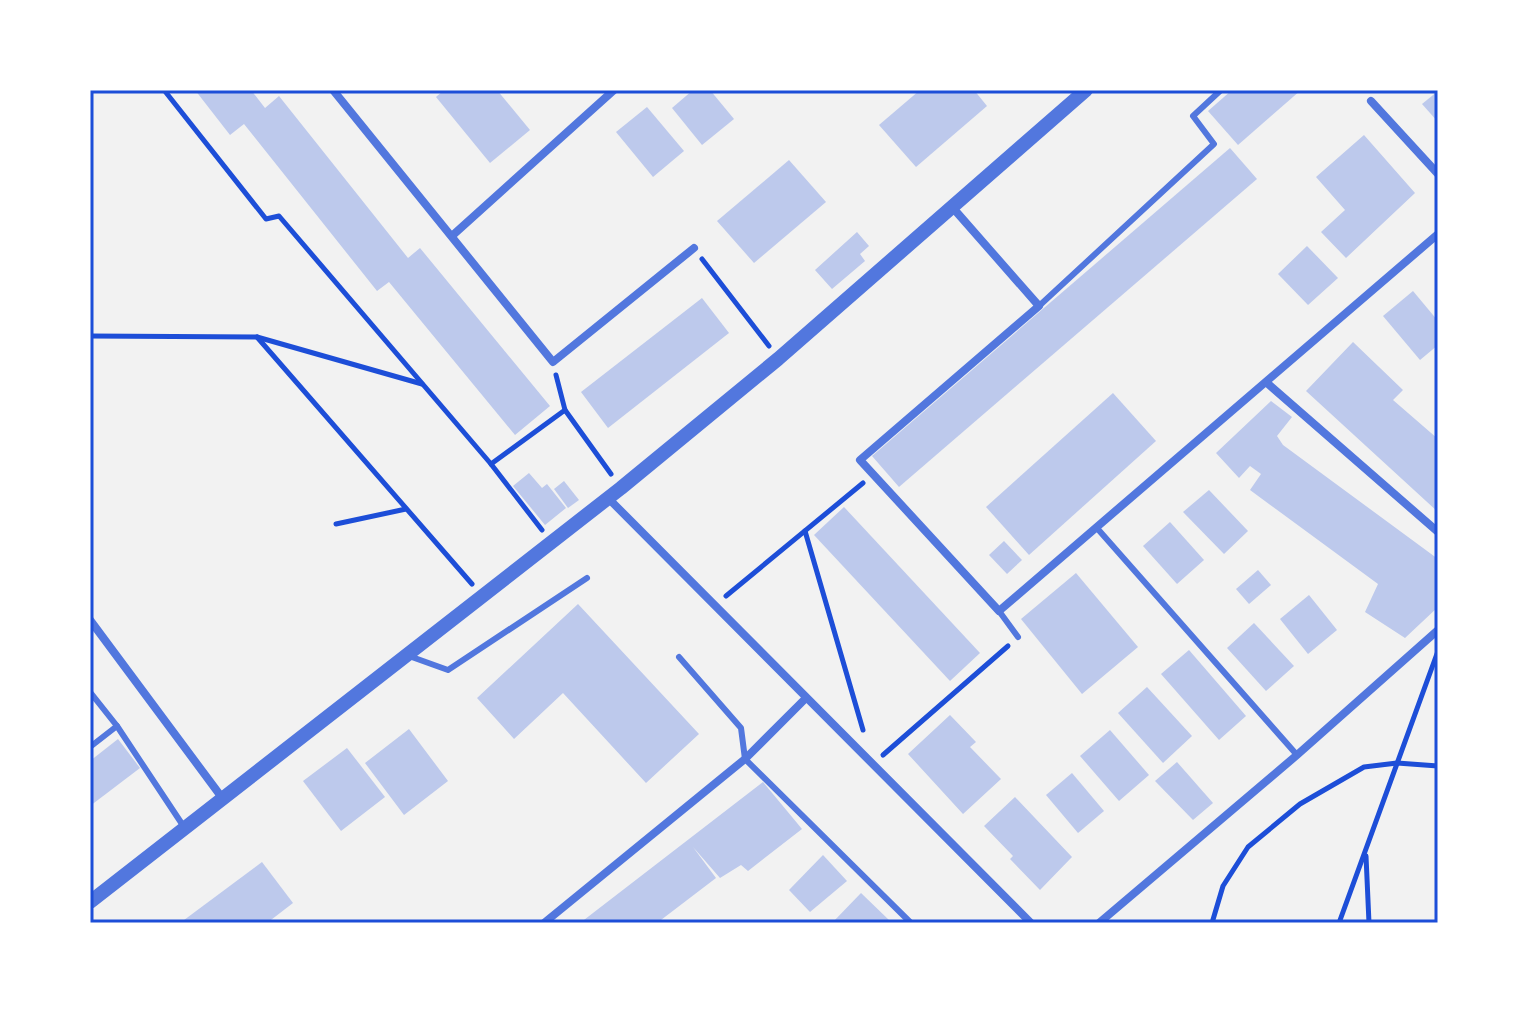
<svg xmlns="http://www.w3.org/2000/svg" width="1528" height="1013" viewBox="0 0 1528 1013" font-family="'Fira Sans',sans-serif">
<style>
.building{fill:#bdc9ec}
.lines{fill:none;stroke-linecap:round;stroke-linejoin:round}
.path{stroke:#1d4ed8;stroke-width:5}
.service{stroke:#5277de;stroke-width:6}
.minor{stroke:#5277de;stroke-width:8}
.tertiary{stroke:#5277de;stroke-width:14}
.neatline{fill:none;stroke:#1d4ed8;stroke-width:3}
</style>
<rect width="100%" height="100%" fill="#f2f2f2"/>
<!-- building -->
<g class="building">
<path d="M 195,90 L 251,90 L 265,108 L 279,96 L 408,258 L 420,248 L 550,406 L 515,435 L 389,282 L 377,291 L 244,124 L 230,135 Z"/>
<path d="M 444,90 L 497,90 L 530,130 L 490,163 L 436,97 Z"/>
<path d="M 693,90 L 710,90 L 734,119 L 702,145 L 672,108 Z"/>
<path d="M 920,90 L 974,90 L 987,106 L 916,167 L 879,125 Z"/>
<path d="M 1232,90 L 1301,90 L 1238,145 L 1208,111 Z"/>
<path d="M 1438,91 L 1438,122 L 1422,104 Z"/>
<path d="M 647,107 L 684,151 L 653,177 L 616,132 Z"/>
<path d="M 1364,135 L 1415,193 L 1346,258 L 1321,232 L 1345,210 L 1316,177 Z"/>
<path d="M 1230,148 L 1257,179 L 899,487 L 872,456 Z"/>
<path d="M 789,160 L 826,202 L 754,263 L 717,221 Z"/>
<path d="M 857,232 L 869,246 L 860,254 L 865,261 L 832,289 L 815,270 Z"/>
<path d="M 1307,246 L 1338,278 L 1308,305 L 1278,274 Z"/>
<path d="M 1413,291 L 1438,321 L 1438,345 L 1420,360 L 1383,316 Z"/>
<path d="M 702,298 L 729,333 L 608,428 L 581,392 Z"/>
<path d="M 1353,342 L 1403,390 L 1393,400 L 1438,439 L 1438,512 L 1306,391 Z"/>
<path d="M 1113,393 L 1156,441 L 1029,555 L 986,507 Z"/>
<path d="M 1271,401 L 1292,417 L 1277,436 L 1283,445 L 1438,559 L 1438,607 L 1405,638 L 1365,612 L 1378,584 L 1250,490 L 1261,474 L 1250,466 L 1239,478 L 1216,453 Z"/>
<path d="M 529,473 L 542,488 L 547,484 L 566,508 L 545,525 L 513,486 Z"/>
<path d="M 564,481 L 579,500 L 568,508 L 554,489 Z"/>
<path d="M 1209,490 L 1248,531 L 1224,554 L 1183,512 Z"/>
<path d="M 844,507 L 980,653 L 950,681 L 814,535 Z"/>
<path d="M 1170,522 L 1204,560 L 1177,584 L 1143,546 Z"/>
<path d="M 1004,541 L 1022,560 L 1007,574 L 989,555 Z"/>
<path d="M 1258,570 L 1271,585 L 1249,604 L 1236,589 Z"/>
<path d="M 1076,573 L 1138,647 L 1082,694 L 1021,619 Z"/>
<path d="M 1309,595 L 1337,630 L 1308,654 L 1280,619 Z"/>
<path d="M 578,604 L 699,734 L 646,783 L 563,693 L 514,739 L 477,698 Z"/>
<path d="M 1254,623 L 1294,666 L 1266,691 L 1227,648 Z"/>
<path d="M 1189,650 L 1246,716 L 1219,740 L 1161,674 Z"/>
<path d="M 1147,687 L 1192,736 L 1163,763 L 1118,713 Z"/>
<path d="M 950,715 L 976,742 L 970,747 L 1001,779 L 963,814 L 908,754 Z"/>
<path d="M 409,729 L 448,781 L 404,815 L 365,763 Z"/>
<path d="M 1110,730 L 1149,775 L 1119,801 L 1080,756 Z"/>
<path d="M 118,739 L 140,768 L 90,806 L 90,761 Z"/>
<path d="M 347,748 L 385,797 L 341,831 L 303,781 Z"/>
<path d="M 1177,762 L 1213,803 L 1193,820 L 1155,781 Z"/>
<path d="M 1072,773 L 1104,811 L 1078,833 L 1046,795 Z"/>
<path d="M 763,782 L 802,829 L 748,871 L 741,865 L 720,878 L 693,847 L 716,878 L 657,923 L 580,923 Z"/>
<path d="M 1015,797 L 1072,857 L 1040,890 L 1010,859 L 1013,856 L 984,826 Z"/>
<path d="M 823,855 L 847,881 L 810,912 L 789,890 Z"/>
<path d="M 262,862 L 293,903 L 267,923 L 180,923 Z"/>
<path d="M 861,893 L 890,921 L 832,923 Z"/>
</g>
<g class="lines">
<!-- path -->
<g class="path">
<path d="M 164,90 L 266,219 L 279,216 L 491,464 L 542,530"/>
<path d="M 702,259 L 769,346"/>
<path d="M 90,336 L 257,337 L 422,384"/>
<path d="M 257,337 L 472,584"/>
<path d="M 556,375 L 565,410"/>
<path d="M 491,464 L 565,410 L 611,474"/>
<path d="M 336,524 L 406,509"/>
<path d="M 805,531 L 863,730"/>
<path d="M 726,596 L 863,483"/>
<path d="M 883,755 L 1008,646"/>
<path d="M 1366,856 L 1369,923"/>
<path d="M 1212,923 L 1223,886 L 1248,847 L 1300,804 L 1364,767 L 1397,763 L 1438,766"/>
<path d="M 1339,923 L 1438,651"/>
</g>
<!-- service -->
<g class="service">
<path d="M 1039,306 L 1214,144 L 1193,116 L 1221,90"/>
<path d="M 1096,527 L 1297,755"/>
<path d="M 999,611 L 1018,637"/>
<path d="M 409,656 L 448,670 L 587,578"/>
<path d="M 679,657 L 741,728 L 745,759 L 911,923"/>
<path d="M 90,692 L 117,726 L 184,827"/>
<path d="M 90,747 L 117,726"/>
</g>
<!-- minor -->
<g class="minor">
<path d="M 333,90 L 553,362 L 694,248"/>
<path d="M 1371,101 L 1438,174"/>
<path d="M 953,208 L 1039,306 L 860,460 L 999,611 L 1438,234"/>
<path d="M 453,235 L 614,90"/>
<path d="M 1267,383 L 1438,532"/>
<path d="M 608,498 L 1031,923"/>
<path d="M 90,620 L 223,799"/>
<path d="M 544,923 L 745,759 L 806,698"/>
<path d="M 1099,923 L 1297,755 L 1438,630"/>
</g>
<!-- tertiary -->
<path class="tertiary" d="M 90,902 L 621,488 L 778,359 L 1086,90"/>
</g>
<!-- border -->
<rect width="1528" height="1013" fill="none" stroke="#ffffff" stroke-width="184"/>
<rect x="92" y="92" width="1344" height="829" class="neatline"/>
</svg>
